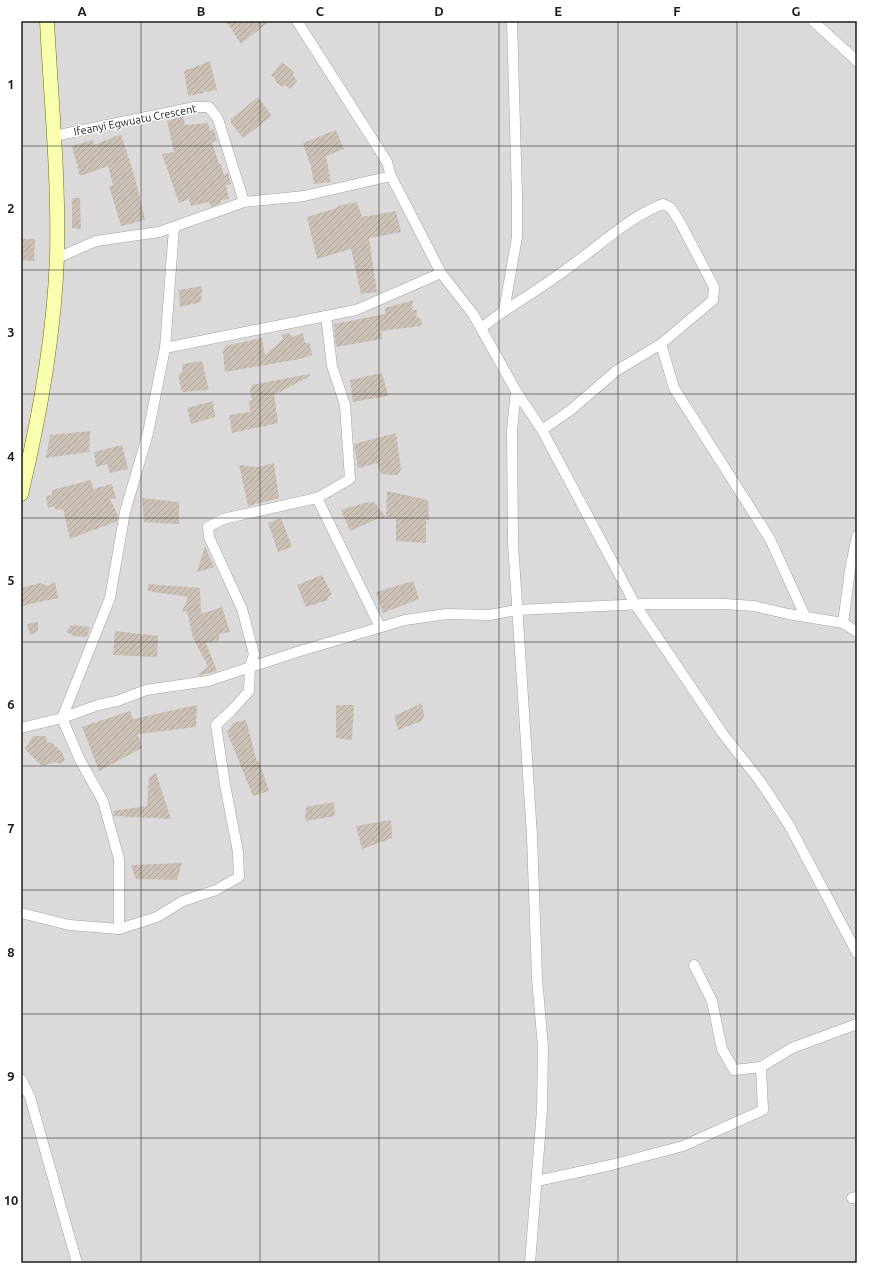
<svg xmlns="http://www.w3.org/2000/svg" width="878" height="1284" viewBox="0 0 878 1284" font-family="Ubuntu,sans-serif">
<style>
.residential{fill:#dbd9d9}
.building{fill:url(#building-hatch)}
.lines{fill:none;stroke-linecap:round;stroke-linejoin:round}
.street-casing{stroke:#a4a4a4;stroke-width:11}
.secondary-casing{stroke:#687700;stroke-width:15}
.street{stroke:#fff;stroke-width:10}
.secondary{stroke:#f9ffaf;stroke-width:14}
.grid{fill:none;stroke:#1d1d1d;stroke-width:1;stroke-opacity:0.55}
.labels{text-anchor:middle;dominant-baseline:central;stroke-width:3;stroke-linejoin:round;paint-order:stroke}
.street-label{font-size:11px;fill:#1d1d1d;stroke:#fff}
.neatline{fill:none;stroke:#1d1d1d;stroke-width:1.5}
.grid-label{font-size:13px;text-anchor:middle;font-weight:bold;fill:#1d1d1d}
</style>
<defs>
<pattern id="building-hatch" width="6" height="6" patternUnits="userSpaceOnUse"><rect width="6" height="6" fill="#cbc1b7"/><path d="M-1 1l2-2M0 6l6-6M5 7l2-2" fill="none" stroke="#aea59d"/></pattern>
</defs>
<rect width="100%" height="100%" fill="#efebe1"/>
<!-- residential -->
<rect class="residential" x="21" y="21" width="836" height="1242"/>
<!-- building -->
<g class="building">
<path d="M 226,21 L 270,21 L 241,44 Z"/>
<path d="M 210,61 L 217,90 L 206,92 L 203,89 L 204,93 L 188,96 L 184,71 Z"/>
<path d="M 282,62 L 294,72 L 293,75 L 297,81 L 290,89 L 285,85 L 282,87 L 275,81 L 276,80 L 271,75 Z"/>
<path d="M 258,97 L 272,116 L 243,138 L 231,123 L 231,119 Z"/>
<path d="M 183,116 L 185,125 L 208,123 L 210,131 L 214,129 L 217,141 L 212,142 L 219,164 L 221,164 L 224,175 L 228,173 L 231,184 L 226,185 L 229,199 L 221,200 L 221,203 L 211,207 L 209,202 L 191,206 L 189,199 L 179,203 L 162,154 L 174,152 L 167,121 Z"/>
<path d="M 336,130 L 344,149 L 326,156 L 331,182 L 314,184 L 310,161 L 309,162 L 303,143 Z"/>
<path d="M 121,134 L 135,178 L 145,220 L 121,226 L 109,186 L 113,185 L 108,166 L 80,176 L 72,146 L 93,140 L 94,145 Z"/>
<path d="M 72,198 L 80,198 L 81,229 L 72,228 Z"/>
<path d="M 357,202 L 362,217 L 396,211 L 401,232 L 369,238 L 377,292 L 361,294 L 351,249 L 317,259 L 307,217 L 337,208 L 337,206 Z"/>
<path d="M 21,239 L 35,239 L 34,261 L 21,260 Z"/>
<path d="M 202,286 L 201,302 L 180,307 L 179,290 Z"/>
<path d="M 413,300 L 412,310 L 418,310 L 416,316 L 422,320 L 421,326 L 381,331 L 382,339 L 336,347 L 334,324 L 385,314 L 385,308 Z"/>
<path d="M 289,333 L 292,337 L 303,333 L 305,343 L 310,343 L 312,355 L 300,359 L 225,372 L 223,353 L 225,346 L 262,338 L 265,355 L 283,339 L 282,335 Z"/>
<path d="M 202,361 L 209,390 L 182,392 L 178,375 L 182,372 L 183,364 Z"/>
<path d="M 382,373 L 388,396 L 353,402 L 350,380 Z"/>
<path d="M 309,374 L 310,376 L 274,395 L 278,423 L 232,433 L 229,415 L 250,412 L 249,401 L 252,400 L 250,389 L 252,385 Z"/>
<path d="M 213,401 L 215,417 L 191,424 L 187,408 Z"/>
<path d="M 90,431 L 89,452 L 46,458 L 50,435 Z"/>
<path d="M 396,433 L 401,469 L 398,475 L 381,474 L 377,463 L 358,468 L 354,444 Z"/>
<path d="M 122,445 L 128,469 L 110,473 L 107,464 L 96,467 L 94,452 Z"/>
<path d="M 274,463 L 279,498 L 248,506 L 239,465 L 259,467 Z"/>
<path d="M 91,480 L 93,489 L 112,484 L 116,498 L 110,499 L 118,516 L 117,521 L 70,539 L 63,509 L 56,510 L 54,506 L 48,508 L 46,496 L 52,495 L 52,490 Z"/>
<path d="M 387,491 L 428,500 L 429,520 L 426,520 L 426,543 L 396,541 L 396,519 L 377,519 L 350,531 L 341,510 L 364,503 L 374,502 L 386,517 Z"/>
<path d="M 142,498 L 179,502 L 179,524 L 144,522 Z"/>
<path d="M 281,518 L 292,547 L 278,552 L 268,523 Z"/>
<path d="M 205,546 L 214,567 L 197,572 Z"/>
<path d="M 322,575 L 332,594 L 328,597 L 328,600 L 306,607 L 297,585 Z"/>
<path d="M 413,581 L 419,599 L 383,613 L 376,592 Z"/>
<path d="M 55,582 L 58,598 L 21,606 L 21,588 L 40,583 L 48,586 Z"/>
<path d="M 148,584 L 200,588 L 201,614 L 222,607 L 230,632 L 219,634 L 219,640 L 206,643 L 217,671 L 197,676 L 208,666 L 193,638 L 187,611 L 182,612 L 188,597 L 148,591 Z"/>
<path d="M 38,622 L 38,631 L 30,635 L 27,624 Z"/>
<path d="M 71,625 L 90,627 L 87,637 L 74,636 L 66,632 Z"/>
<path d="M 115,631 L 158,636 L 157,657 L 113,655 Z"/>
<path d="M 422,703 L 424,716 L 421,721 L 398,730 L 394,716 Z"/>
<path d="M 197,705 L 196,727 L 138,734 L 142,748 L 99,771 L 82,727 L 130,711 L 133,719 Z"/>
<path d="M 336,705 L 354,705 L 352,740 L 336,738 Z"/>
<path d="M 246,720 L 257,762 L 259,761 L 269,791 L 253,796 L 227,732 L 233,723 Z"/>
<path d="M 33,736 L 46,736 L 47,743 L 51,742 L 62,752 L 65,760 L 61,764 L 55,762 L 42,766 L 25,749 Z"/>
<path d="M 156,773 L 171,819 L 114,816 L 113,811 L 147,806 L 149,777 Z"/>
<path d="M 334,802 L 335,816 L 305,821 L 306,807 Z"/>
<path d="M 391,820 L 392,838 L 362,849 L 356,826 Z"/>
<path d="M 182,863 L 177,880 L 136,879 L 131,865 Z"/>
</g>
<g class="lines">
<!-- street casing -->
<g class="street-casing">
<g id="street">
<path d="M 297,21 L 387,162 L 391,176 L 441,273 L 473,314 L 516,391 L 542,430 L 635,604 L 723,734 L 760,781 L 789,825 L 857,953"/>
<path d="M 813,21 L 857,61"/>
<path d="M 54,136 L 195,107 L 209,107 L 218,119 L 244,202"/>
<path d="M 57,258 L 96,241 L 159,232 L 244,202 L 304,196 L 391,176"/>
<path d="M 504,311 C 528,296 552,280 575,263 C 602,243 631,216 663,204 L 671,208 L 681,224 L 714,287 L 713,300 L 661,344 L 616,371 L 572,409 L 542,430"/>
<path d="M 481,328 L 504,311 L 517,237 L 517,196 L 512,21"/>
<path d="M 661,344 L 674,388 L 770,539 L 805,616"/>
<path d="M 165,348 L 356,310 L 441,273"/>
<path d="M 516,391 L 512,430 L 513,543 L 532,836 L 537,978 L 543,1047 L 542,1110 L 530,1263"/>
<path d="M 317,498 L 380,627"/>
<path d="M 843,623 L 850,570 L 857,536"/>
<path d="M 21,728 L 62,718 L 98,705 L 117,701 L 146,690 L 208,681 L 300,651 L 405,620 L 447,614 L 490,615 L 516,610 L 644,604 L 724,604 L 754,606 L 788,614 L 843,623 L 857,632"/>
<path d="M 21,913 L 69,925 L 119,929 L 157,917 L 183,901 L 216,890 L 239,877 L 238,852 L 225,785 L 216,725 L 231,711 L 249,691 L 250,667 L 254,654 L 242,609 L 209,537 L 208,527 L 223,519 L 317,498 L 350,479 L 345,405 L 332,366 L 326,316"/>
<path d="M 119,929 L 119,859 L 103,801 L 80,760 L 62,718 L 110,598 L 125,512 L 148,433 L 165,348 L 174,228"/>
<path d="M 694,965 L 712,1001 L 722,1049 L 734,1070 L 761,1067"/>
<path d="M 21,1079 L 30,1097 L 77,1263"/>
<path d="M 537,1181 L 611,1165 L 683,1146 L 763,1110 L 761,1067 L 792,1048 L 857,1024"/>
<path d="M 852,1198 L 857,1197"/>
</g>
</g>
<!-- secondary casing -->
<g class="secondary-casing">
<path id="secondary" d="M 21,494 C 40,416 54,337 57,257 C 59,179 51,99 47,21"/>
</g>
<!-- street -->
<use href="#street" class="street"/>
<!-- secondary -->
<use href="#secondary" class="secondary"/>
</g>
<!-- grid -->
<path class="grid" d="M 141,21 L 141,1263M 260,21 L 260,1263M 379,21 L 379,1263M 499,21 L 499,1263M 618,21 L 618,1263M 737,21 L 737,1263M 21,146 L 857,146M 21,270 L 857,270M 21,394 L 857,394M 21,518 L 857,518M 21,642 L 857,642M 21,766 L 857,766M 21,890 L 857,890M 21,1014 L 857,1014M 21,1138 L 857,1138"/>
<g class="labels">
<!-- street labels -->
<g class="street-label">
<text transform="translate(135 120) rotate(-11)">Ifeanyi Egwuatu Crescent</text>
</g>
</g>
<!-- border -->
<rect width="878" height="1284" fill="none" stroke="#ffffff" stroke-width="44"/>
<rect x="22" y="22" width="834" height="1240" class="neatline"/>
<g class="grid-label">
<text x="82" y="16">A</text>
<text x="201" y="16">B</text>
<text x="320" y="16">C</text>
<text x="439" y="16">D</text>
<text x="558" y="16">E</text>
<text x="677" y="16">F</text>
<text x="796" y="16">G</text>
<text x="11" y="89">1</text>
<text x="11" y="213">2</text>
<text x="11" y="337">3</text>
<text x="11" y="461">4</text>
<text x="11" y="585">5</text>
<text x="11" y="709">6</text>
<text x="11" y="833">7</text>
<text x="11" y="957">8</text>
<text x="11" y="1081">9</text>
<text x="11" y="1205">10</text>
</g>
</svg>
